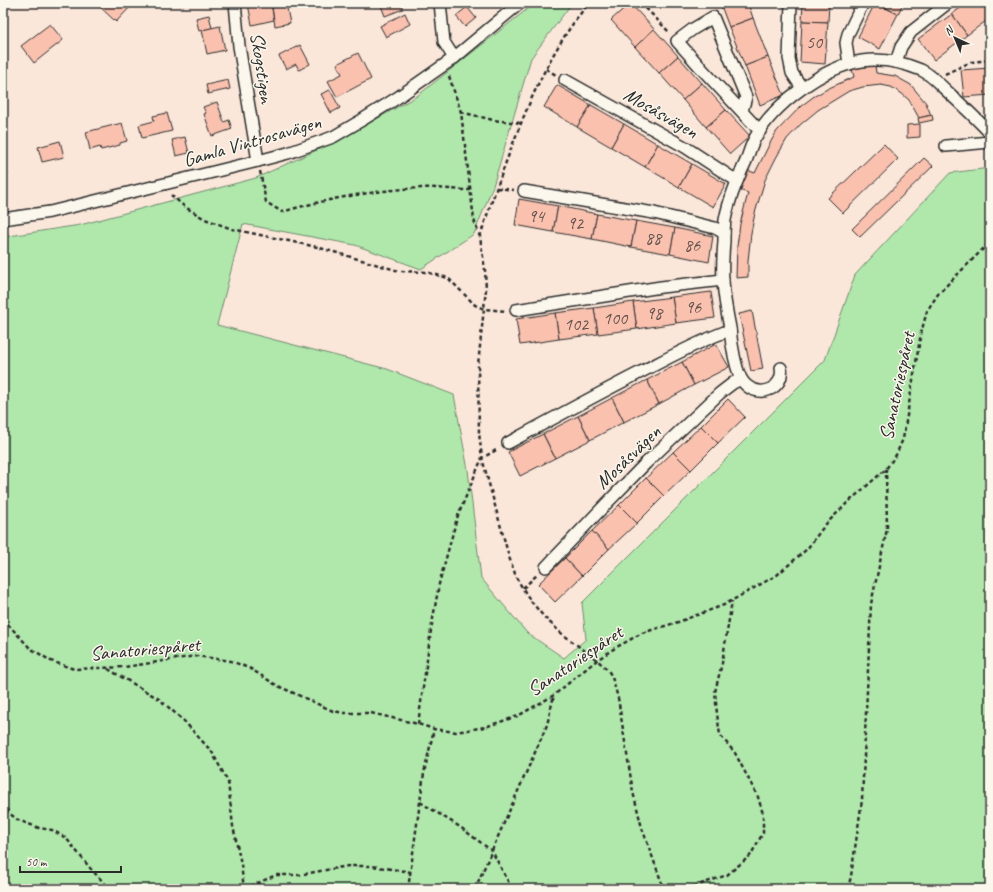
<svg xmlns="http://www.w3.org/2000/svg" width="993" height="892" viewBox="0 0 993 892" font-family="Caveat,sans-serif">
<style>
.green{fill:#b0e8ac;stroke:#6e8a6c}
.building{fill:#fac1af;stroke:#2b2b2b}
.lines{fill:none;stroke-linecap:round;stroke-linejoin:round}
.minor-casing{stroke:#2b2b2b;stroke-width:14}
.path{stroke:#2b2b2b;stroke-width:2.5;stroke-dasharray:4 3;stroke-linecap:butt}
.minor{stroke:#fbf7ec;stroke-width:11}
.labels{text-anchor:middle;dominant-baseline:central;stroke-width:3;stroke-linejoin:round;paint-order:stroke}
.number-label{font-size:18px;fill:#5f504c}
.street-label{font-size:20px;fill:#2b2b2b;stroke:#fbf7ec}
</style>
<rect width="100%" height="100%" fill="#fbe7da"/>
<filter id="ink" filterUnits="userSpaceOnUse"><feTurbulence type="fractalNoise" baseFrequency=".025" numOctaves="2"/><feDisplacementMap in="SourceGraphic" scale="8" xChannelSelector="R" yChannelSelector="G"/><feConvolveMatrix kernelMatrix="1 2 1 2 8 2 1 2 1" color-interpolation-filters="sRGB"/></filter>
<g filter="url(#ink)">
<!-- green -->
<path class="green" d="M 535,3 L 572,3 L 531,58 L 493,186 L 474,234 L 421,269 L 355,245 L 243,224 L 217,325 L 387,369 L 454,395 L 468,470 L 481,578 L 527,633 L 564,658 L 586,639 L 582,603 L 825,360 L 855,275 L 950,173 L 990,168 L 990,889 L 3,889 L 3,237 L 80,225 L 256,178 L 343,138 L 417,96 Z"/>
<!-- building -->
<g class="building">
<path d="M 98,3 L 128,3 L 131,6 L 116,22 L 97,4 Z"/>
<path d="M 252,3 L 271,3 L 274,20 L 252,25 L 248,4 Z"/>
<path d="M 380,3 L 401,3 L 403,9 L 385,16 Z"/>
<path d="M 630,3 L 654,29 L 635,47 L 611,20 Z"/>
<path d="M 720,3 L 748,3 L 753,18 L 729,27 Z"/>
<path d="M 803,3 L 829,3 L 828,22 L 802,21 Z"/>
<path d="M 875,3 L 898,14 L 880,49 L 858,37 Z"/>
<path d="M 877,3 L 903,3 L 898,14 Z"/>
<path d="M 967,3 L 990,3 L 990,18 L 967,35 L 952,14 Z"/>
<path d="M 286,4 L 290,23 L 275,26 L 272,7 Z"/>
<path d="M 467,7 L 476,18 L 465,27 L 456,16 Z"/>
<path d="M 405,13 L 410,24 L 386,37 L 380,26 Z"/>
<path d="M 952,14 L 967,35 L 934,60 L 918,39 Z"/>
<path d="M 209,15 L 212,28 L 199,31 L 196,18 Z"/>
<path d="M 753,18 L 768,57 L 745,66 L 729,27 Z"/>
<path d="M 802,21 L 828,22 L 825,64 L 800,62 Z"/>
<path d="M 50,24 L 63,40 L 34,63 L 21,46 Z"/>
<path d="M 220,26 L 225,50 L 207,54 L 202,30 Z"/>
<path d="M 654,29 L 678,56 L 659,73 L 635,47 Z"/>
<path d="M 300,45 L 310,64 L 299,70 L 296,64 L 286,69 L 279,56 Z"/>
<path d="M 358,53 L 371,79 L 337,97 L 328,81 L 342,74 L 337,64 Z"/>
<path d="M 678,56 L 702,83 L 683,100 L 659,73 Z"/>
<path d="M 768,57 L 784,95 L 760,105 L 745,66 Z"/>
<path d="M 875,65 L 876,73 L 895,76 L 911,85 L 926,103 L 931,115 L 919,118 L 909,100 L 901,93 L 891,87 L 881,85 L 863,87 L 849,91 L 818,110 L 801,124 L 787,139 L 776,158 L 765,180 L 755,213 L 751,233 L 748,261 L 748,277 L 736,278 L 737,246 L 740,224 L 748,193 L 739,190 L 747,170 L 755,173 L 770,143 L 777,131 L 801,106 L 813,97 L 829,88 L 854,77 L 852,69 Z"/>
<path d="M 990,68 L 990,95 L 964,97 L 961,70 Z"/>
<path d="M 228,80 L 230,89 L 208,94 L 206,85 Z"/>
<path d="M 702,83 L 726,110 L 706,127 L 683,100 Z"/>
<path d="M 557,85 L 591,105 L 577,127 L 544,107 Z"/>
<path d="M 330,90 L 340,108 L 331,113 L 321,94 Z"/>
<path d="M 217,102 L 224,122 L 229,120 L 232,129 L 212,136 L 204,114 L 206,113 L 203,107 Z"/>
<path d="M 591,105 L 624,124 L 611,147 L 577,127 Z"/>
<path d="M 726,110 L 750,136 L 730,154 L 706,127 Z"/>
<path d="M 167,113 L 172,131 L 142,138 L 139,125 L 154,121 L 153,116 Z"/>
<path d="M 932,115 L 933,120 L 919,123 L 918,118 Z"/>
<path d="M 122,123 L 127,141 L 120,143 L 120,145 L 101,150 L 100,147 L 90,150 L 86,132 Z"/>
<path d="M 624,124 L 658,144 L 645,167 L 611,147 Z"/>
<path d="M 920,124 L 920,137 L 907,138 L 907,125 Z"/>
<path d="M 185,137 L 189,153 L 176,156 L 172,140 Z"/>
<path d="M 60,141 L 64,157 L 42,162 L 38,147 Z"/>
<path d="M 658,144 L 692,164 L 679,187 L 645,167 Z"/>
<path d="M 884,144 L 898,159 L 843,213 L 828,198 Z"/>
<path d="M 3,157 L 8,175 L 3,176 Z"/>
<path d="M 924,158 L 933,166 L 860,237 L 852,229 Z"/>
<path d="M 692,164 L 726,184 L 713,207 L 679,187 Z"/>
<path d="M 519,199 L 558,206 L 553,232 L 515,225 Z"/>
<path d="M 558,206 L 597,214 L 592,239 L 553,232 Z"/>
<path d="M 597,214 L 636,221 L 631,247 L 592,239 Z"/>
<path d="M 636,221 L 675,228 L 670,254 L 631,247 Z"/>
<path d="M 675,228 L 713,236 L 709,262 L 670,254 Z"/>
<path d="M 711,292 L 715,318 L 676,323 L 672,297 Z"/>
<path d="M 672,297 L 676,323 L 637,329 L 633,302 Z"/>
<path d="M 633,302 L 637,329 L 598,334 L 594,308 Z"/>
<path d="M 594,308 L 598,334 L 559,339 L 555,313 Z"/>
<path d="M 752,311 L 763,369 L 751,371 L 739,314 Z"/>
<path d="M 555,313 L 559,339 L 520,345 L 516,319 Z"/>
<path d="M 716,344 L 729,367 L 694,385 L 682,362 Z"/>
<path d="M 682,362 L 694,385 L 659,404 L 647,380 Z"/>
<path d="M 647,380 L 659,404 L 624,422 L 612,398 Z"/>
<path d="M 612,398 L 624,422 L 590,440 L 578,416 Z"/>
<path d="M 728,399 L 745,417 L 718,443 L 701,426 Z"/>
<path d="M 578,416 L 590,440 L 555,458 L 543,434 Z"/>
<path d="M 701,426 L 718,443 L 691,470 L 673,452 Z"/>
<path d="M 543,434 L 555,458 L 520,476 L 508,452 Z"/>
<path d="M 673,452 L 691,470 L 664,496 L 646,478 Z"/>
<path d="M 646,478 L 664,496 L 637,523 L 619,505 Z"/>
<path d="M 619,505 L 637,523 L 609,549 L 592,531 Z"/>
<path d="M 592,531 L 609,549 L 582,576 L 565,558 Z"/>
<path d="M 565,558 L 582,576 L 555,602 L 538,584 Z"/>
</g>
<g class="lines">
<!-- minor casing -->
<g class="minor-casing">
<g id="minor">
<path d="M 235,3 L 239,46 L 258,161"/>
<path d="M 440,3 L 444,42 L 454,58"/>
<path d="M 791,3 L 789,58 L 792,73 L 802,88"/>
<path d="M 896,62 L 901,47 L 911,32 L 948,3"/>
<path d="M 849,64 L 846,43 L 848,34 L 863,3"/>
<path d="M 565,80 L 685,147 L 737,181"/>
<path d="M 742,111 L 746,97 L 713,17 L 693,29 L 677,41 L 702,69 L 760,131"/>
<path d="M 946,146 L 990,142"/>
<path d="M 524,191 L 654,213 L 715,228 L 724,233"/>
<path d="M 3,219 L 50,212 L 258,161 L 288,153 L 333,137 L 362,120 L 397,98 L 454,58 L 520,3"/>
<path d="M 516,310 L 661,287 L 723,280"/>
<path d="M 781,368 C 785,388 759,400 744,383 C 736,374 731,342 730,328 C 727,313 724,297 723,281 C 722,268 723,254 724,241 C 724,235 724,227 725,220 C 729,199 737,180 746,161 C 749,153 751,145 755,138 C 774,104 823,67 862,61 C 882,58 904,63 921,70 C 932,75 940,85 949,93 C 963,106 977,119 990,133"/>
<path d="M 508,443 C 552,419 596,395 641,372 C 670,357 699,341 730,330"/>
<path d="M 546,567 L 607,503 L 646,463 L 720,393 L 733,383 L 741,379"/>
</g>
</g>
<!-- path -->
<g class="path">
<path d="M 641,3 L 670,33"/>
<path d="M 546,69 L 556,75"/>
<path d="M 945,74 L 971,62 L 990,60"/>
<path d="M 449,76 L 461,112 L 474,220 L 480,237 L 485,270 L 486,289 L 478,365 L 479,433 L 482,458 L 509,557 L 517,579 L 530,600 L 544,617 L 561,633 L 597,660 L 608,670 L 612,677 L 618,698 L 633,792 L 642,828 L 664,889"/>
<path d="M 461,112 L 493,120 L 520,123"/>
<path d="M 260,171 L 266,202 L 282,212 C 325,199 376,190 421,188 C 437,187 454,190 470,190"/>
<path d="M 497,188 L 514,190"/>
<path d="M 171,195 L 185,207 L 205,219 L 232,229 L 317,247 L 399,271 L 426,272 L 448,278 L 475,305 L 484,309 L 506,311"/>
<path d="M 480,237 C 488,211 497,187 506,162 C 527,106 550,49 589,3"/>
<path d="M 523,588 L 538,574"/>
<path d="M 3,619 L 30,648 L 51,661 L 74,669 L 125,667 L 196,656 L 211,658 L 231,661 L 251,669 L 276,685 L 333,711 L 344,713 L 371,713 L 418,724 L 434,729 L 456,732 L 485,727 L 518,716 L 554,695 L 597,660 L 615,648 L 642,633 L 678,622 L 724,605 L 777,575 L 807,549 L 825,525 L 845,505 L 886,469 L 896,455 L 903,439 L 921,333 L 927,311 L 938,294 L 990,242"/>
<path d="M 108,669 L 159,699 L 183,720 L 212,752 L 228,782 L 233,826 L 241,864 L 244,889"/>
<path d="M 418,724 L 431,630 L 439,584 L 457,518 L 482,458 L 498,449"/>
<path d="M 420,802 L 460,827 L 492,851 L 512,889"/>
<path d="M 3,803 L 9,813 L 18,820 L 39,828 L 52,830 L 66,838 L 90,868 L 110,889"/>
<path d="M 244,889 L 276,875 L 299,875 L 348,866 L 372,866 L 411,872"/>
<path d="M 408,889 L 424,773 L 434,729"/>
<path d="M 475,889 L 547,725 L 554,695"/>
<path d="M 687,889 L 727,875 L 750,856 L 763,833 L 763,814 L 758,797 L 735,753 L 720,735 L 717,714 L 715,692 L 722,663 L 732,601"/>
<path d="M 848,889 L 851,876 L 862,800 L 871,604 L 887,529 L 886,469"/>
</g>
<!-- minor -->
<use href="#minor" class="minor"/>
</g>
</g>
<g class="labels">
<!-- number labels -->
<g class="number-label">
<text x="814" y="42">50</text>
<text x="536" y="216">94</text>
<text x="575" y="223">92</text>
<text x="653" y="238">88</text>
<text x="692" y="245">86</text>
<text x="693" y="307">96</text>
<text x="654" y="313">98</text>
<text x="615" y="318">100</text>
<text x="576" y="324">102</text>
</g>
<!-- street labels -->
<g class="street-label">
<text transform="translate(262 68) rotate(82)">Skogstigen</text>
<text transform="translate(661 113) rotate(30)">Mosåsvägen</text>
<text transform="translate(252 141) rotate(-16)">Gamla Vintrosavägen</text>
<text transform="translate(897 386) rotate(-78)">Sanatoriespåret</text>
<text transform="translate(628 457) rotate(-44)">Mosåsvägen</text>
<text transform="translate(145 649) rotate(-5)">Sanatoriespåret</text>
<text transform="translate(575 661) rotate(-34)">Sanatoriespåret</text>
</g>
</g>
<!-- margin -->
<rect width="993" height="892" fill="none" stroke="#fbf7ec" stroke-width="16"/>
<rect x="8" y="8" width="977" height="876" fill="none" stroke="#2b2b2b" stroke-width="1.5" filter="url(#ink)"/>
<!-- north arrow -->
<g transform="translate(955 38) rotate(316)" stroke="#fbf7ec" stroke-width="3" paint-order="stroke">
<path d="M0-3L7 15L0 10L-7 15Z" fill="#2b2b2b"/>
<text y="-6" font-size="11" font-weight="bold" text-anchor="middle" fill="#2b2b2b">N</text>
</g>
<!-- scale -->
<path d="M20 866v6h101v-6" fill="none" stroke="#2b2b2b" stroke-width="2"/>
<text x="26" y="866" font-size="12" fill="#2b2b2b" stroke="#fbf7ec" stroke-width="3" paint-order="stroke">50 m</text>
</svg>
